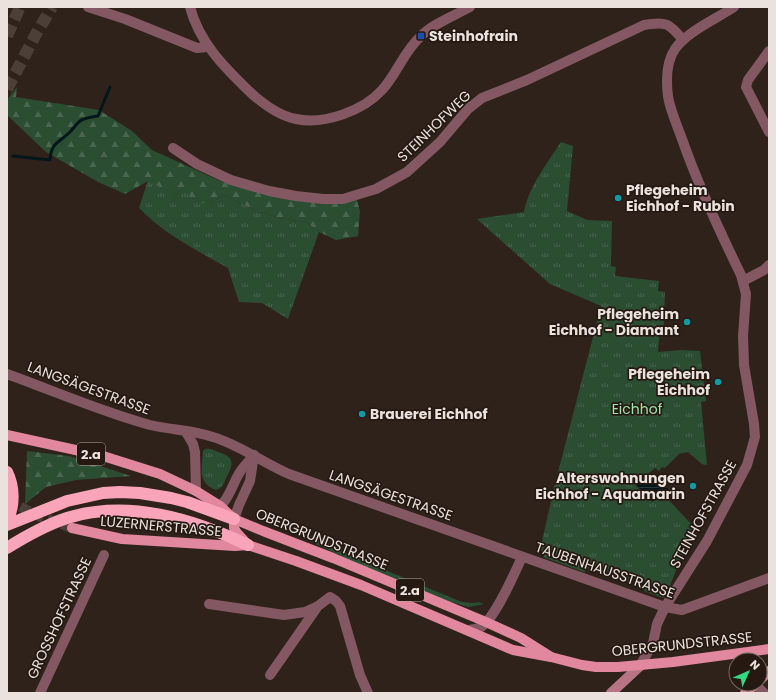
<svg xmlns="http://www.w3.org/2000/svg" width="776" height="700" viewBox="0 0 776 700" font-family="Poppins,sans-serif">
<style>
.grass{fill:url(#grass-tufts)}
.forest{fill:url(#forest-firs)}
.water{fill:url(#water-rules)}
.lines{fill:none;stroke-linecap:round;stroke-linejoin:round}
.stream{stroke:#03161c;stroke-width:3}
.primary-tunnel{stroke:#4b3f38;stroke-width:10;stroke-dasharray:10 5;stroke-linecap:butt}
.highway-tunnel{stroke:#4b3f38;stroke-width:12;stroke-dasharray:12 6;stroke-linecap:butt}
.street{stroke:#835862;stroke-width:10}
.secondary{stroke:#b87385;stroke-width:10}
.primary{stroke:#e1889f;stroke-width:10}
.highway{stroke:#f9a4b9;stroke-width:12}
.transit-dot{fill:#1a4fb4;stroke:#251912;stroke-width:1.5}
.culture-dot{fill:#0f9aa8;stroke:#251912;stroke-width:1.5}
.labels{text-anchor:middle;dominant-baseline:central;stroke-width:3.5;stroke-linejoin:round;paint-order:stroke}
.shield{fill:#251912;stroke:#b0a6a0;stroke-width:1}
.shield-label{font-size:13px;font-weight:bold;fill:#ebe2dd}
.poi-label{font-size:14px;font-weight:bold;fill:#ebe2dd;stroke:#251912;text-anchor:start}
.street-label{font-size:14px;fill:#ebe2dd;stroke:#251912}
.park-label{font-size:14px;fill:#a1e3ad;stroke:#251912}
</style>
<defs>
<pattern id="grass-tufts" width="24" height="20" patternUnits="userSpaceOnUse"><rect width="24" height="20" fill="#2b4d32"/><path d="M3 7l-1-3M5 7V3M7 7l1-3M15 17l-1-3M17 17v-4M19 17l1-3" fill="none" stroke="#4a664f"/></pattern>
<pattern id="forest-firs" width="22" height="20" patternUnits="userSpaceOnUse"><rect width="22" height="20" fill="#2b4d32"/><path d="M5 1l3.5 6h-7zM16 11l3.5 6h-7z" fill="#4a664f"/></pattern>
<pattern id="water-rules" width="6" height="5" patternUnits="userSpaceOnUse"><rect width="6" height="5" fill="#03161c"/><path d="M0 2.5h6" fill="none" stroke="#28383d"/></pattern>
</defs>
<rect width="100%" height="100%" fill="#2f221b"/>
<!-- grass -->
<g class="grass">
<path d="M 561,142 L 573,146 L 567,211 L 587,220 L 612,221 L 611,266 L 616,267 L 615,276 L 659,281 L 658,291 L 665,292 L 664,325 L 660,326 L 658,352 L 681,350 L 700,351 L 706,401 L 701,402 L 707,465 L 702,464 L 688,452 L 679,454 L 665,468 L 662,467 L 659,471 L 655,468 L 635,485 L 652,502 L 662,493 L 694,527 L 671,583 L 670,588 L 663,598 L 644,591 L 643,579 L 634,578 L 630,583 L 618,579 L 619,575 L 592,566 L 584,572 L 545,558 L 540,550 L 555,484 L 601,306 L 550,284 L 477,219 L 524,212 C 528,188 548,162 561,142 Z"/>
<path d="M 148,180 L 176,195 L 184,188 L 210,203 L 224,195 L 259,212 L 284,219 L 306,222 L 319,232 L 288,319 L 262,303 L 239,302 L 228,268 C 196,250 164,234 139,208 Z"/>
<path d="M 205,449 C 210,448 214,450 218,452 C 235,457 234,464 226,478 C 224,484 222,488 216,490 C 197,483 202,468 203,451 Z"/>
<path d="M 309,536 L 324,541 L 354,557 L 435,591 L 462,602 L 473,603 L 479,602 L 484,604 L 469,607 L 448,601 L 351,561 L 308,540 Z"/>
</g>
<!-- forest -->
<g class="forest">
<path d="M 17,87 L 16,97 L 99,110 L 132,131 L 152,150 L 220,181 L 257,192 L 356,197 L 360,211 L 358,236 L 336,240 L 319,232 L 306,222 L 284,219 L 259,212 L 224,195 L 210,203 L 194,203 L 184,188 L 176,195 L 148,181 L 125,194 L 98,182 L 46,152 L 7,115 L 7,100 Z"/>
<path d="M 27,451 L 69,456 L 131,476 L 76,480 L 46,487 L 25,504 Z"/>
</g>
<!-- water -->
<path class="water" d="M 642,480 L 647,485 L 651,481 L 656,485 L 660,481 L 669,490 L 666,493 L 663,491 L 652,501 L 637,485 Z"/>
<g class="lines">
<!-- stream -->
<path class="stream" d="M 13,156 L 50,160 C 51,143 58,143 69,133 C 73,129 75,125 80,121 C 84,118 92,117 98,116 L 110,87"/>
<!-- primary-tunnel -->
<path class="primary-tunnel" d="M 7,500 L 39,516 L 72,528"/>
<!-- highway-tunnel -->
<g class="highway-tunnel">
<path d="M 7,36 L 20,7"/>
<path d="M 7,89 L 36,34 L 52,7"/>
</g>
<!-- street -->
<g class="street">
<path d="M 88,7 L 125,19 L 197,48 L 208,47"/>
<path d="M 190,7 C 199,42 224,67 250,92 C 262,103 280,116 296,119 C 324,125 363,111 382,90 C 397,74 404,51 421,36 C 434,23 454,16 470,7"/>
<path d="M 769,51 L 748,80 L 746,87 L 769,132"/>
<path d="M 173,148 L 197,164 L 231,180 L 269,191 L 296,196 L 323,199 L 343,199 L 376,189 L 407,172 L 440,142 L 468,109 L 482,98 L 527,80 L 644,25 C 666,21 669,23 683,40"/>
<path d="M 743,281 L 764,270 L 769,265"/>
<path d="M 7,374 C 54,391 102,412 150,425 C 171,430 193,430 213,437 C 240,445 263,463 289,474 L 665,607 L 682,610 L 769,578"/>
<path d="M 186,432 L 193,444 L 195,452 L 196,491"/>
<path d="M 213,510 C 228,505 232,484 240,472 C 244,466 249,461 254,455"/>
<path d="M 234,519 L 239,505 L 250,481 L 254,455"/>
<path d="M 209,604 L 284,615 L 305,612 L 316,607"/>
<path d="M 469,630 C 473,629 477,629 481,627 C 496,617 514,574 522,557"/>
<path d="M 640,666 L 653,643 L 657,624 L 665,607 L 707,541 L 747,465 L 755,437 L 754,424 L 744,365 L 743,336 L 746,294 L 741,275 C 719,230 698,185 682,139 C 677,125 670,110 668,96 C 666,80 666,62 675,49 C 686,32 718,18 734,7"/>
<path d="M 270,675 L 318,606 L 330,597 L 336,601 L 340,606 L 360,675 L 368,693"/>
<path d="M 755,684 L 764,693"/>
<path d="M 40,693 L 104,555"/>
</g>
<!-- secondary -->
<path class="secondary" d="M 611,693 L 640,666"/>
<!-- primary -->
<g class="primary">
<path d="M 7,435 L 103,456 L 160,474 L 196,491 L 220,506 L 234,519 L 263,531 L 333,558 L 486,622 L 521,638 L 551,657"/>
<path d="M 234,519 L 234,528 L 237,533 L 248,545 L 296,561 L 361,585 L 513,650 L 551,657 L 582,665 L 596,667 L 618,667 L 673,662 L 769,649"/>
<path d="M 72,528 L 122,539 L 235,546 L 248,545"/>
<path d="M 760,680 L 769,671"/>
<path d="M 745,693 L 756,684"/>
</g>
<!-- highway -->
<g class="highway">
<path d="M 7,472 C 14,486 15,506 7,521"/>
<path d="M 7,525 L 67,501 L 103,493 L 120,492 L 140,493 L 171,498 L 187,502 L 234,519"/>
<path d="M 7,548 C 26,536 46,525 67,518 C 128,499 193,519 248,545"/>
</g>
</g>
<!-- markers -->
<rect class="transit-dot" x="417" y="32" width="8" height="8" rx="2"/>
<g class="culture-dot">
<circle cx="618" cy="198" r="4"/>
<circle cx="687" cy="322" r="4"/>
<circle cx="718" cy="382" r="4"/>
<circle cx="362" cy="414" r="4"/>
<circle cx="693" cy="486" r="4"/>
</g>
<g class="labels">
<!-- shield labels -->
<g class="shield">
<rect x="77" y="443" width="28" height="22" rx="3"/>
<rect x="396" y="579" width="28" height="22" rx="3"/>
</g>
<g class="shield-label">
<text x="91" y="454">2.a</text>
<text x="410" y="590">2.a</text>
</g>
<!-- poi labels -->
<g class="poi-label">
<text x="429" y="36">Steinhofrain</text>
<text x="626" y="190">Pflegeheim<tspan x="626" dy="16">Eichhof - Rubin</tspan></text>
<text x="679" y="314" text-anchor="end">Pflegeheim<tspan x="679" dy="16">Eichhof - Diamant</tspan></text>
<text x="710" y="374" text-anchor="end">Pflegeheim<tspan x="710" dy="16">Eichhof</tspan></text>
<text x="370" y="414">Brauerei Eichhof</text>
<text x="685" y="478" text-anchor="end">Alterswohnungen<tspan x="685" dy="16">Eichhof - Aquamarin</tspan></text>
</g>
<!-- street labels -->
<g class="street-label">
<text transform="translate(434 126) rotate(-44)">STEINHOFWEG</text>
<text transform="translate(89 388) rotate(20)">LANGSÄGESTRASSE</text>
<text transform="translate(391 495) rotate(19)">LANGSÄGESTRASSE</text>
<text transform="translate(703 514) rotate(-61)">STEINHOFSTRASSE</text>
<text transform="translate(161 526) rotate(5)">LUZERNERSTRASSE</text>
<text transform="translate(322 539) rotate(22)">OBERGRUNDSTRASSE</text>
<text transform="translate(605 570) rotate(19)">TAUBENHAUSSTRASSE</text>
<text transform="translate(59 618) rotate(-65)">GROSSHOFSTRASSE</text>
<text transform="translate(682 644) rotate(-6)">OBERGRUNDSTRASSE</text>
</g>
<!-- park labels -->
<g class="park-label">
<text x="637" y="409">Eichhof</text>
</g>
</g>
<!-- border -->
<rect width="776" height="700" fill="none" stroke="#ebe2dd" stroke-width="16"/>
<!-- north arrow -->
<g transform="translate(748 672) rotate(45)"><circle r="19" fill="#251912" stroke="#746963"/>
<path d="M0-3L7 15L0 10L-7 15Z" fill="#34d881"/>
<text y="-6" font-size="11" font-weight="bold" text-anchor="middle" fill="#ebe2dd">N</text>
</g>
</svg>
